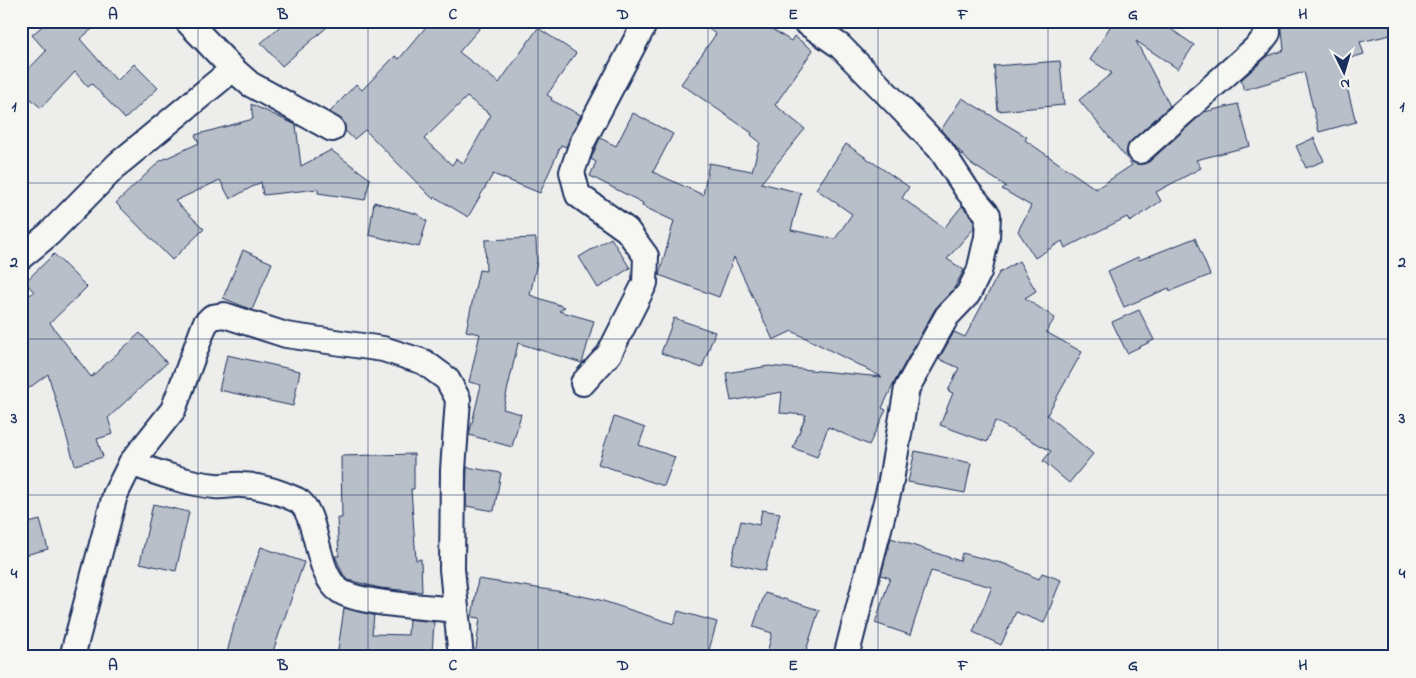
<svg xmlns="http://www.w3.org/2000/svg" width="1416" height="678" viewBox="0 0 1416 678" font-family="'Indie Flower',sans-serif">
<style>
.building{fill:#b9bfc8;stroke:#1b2f5e;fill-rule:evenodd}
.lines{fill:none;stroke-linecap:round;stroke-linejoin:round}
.minor-casing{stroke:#1b2f5e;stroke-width:28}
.minor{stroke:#f6f6f2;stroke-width:24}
.grid{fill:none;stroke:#1b2f5e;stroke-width:1;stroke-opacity:0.55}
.neatline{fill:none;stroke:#1b2f5e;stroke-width:2}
.grid-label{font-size:16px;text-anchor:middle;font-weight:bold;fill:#1b2f5e}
</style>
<rect width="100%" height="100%" fill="#edeeec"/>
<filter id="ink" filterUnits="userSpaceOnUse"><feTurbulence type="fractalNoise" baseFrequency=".02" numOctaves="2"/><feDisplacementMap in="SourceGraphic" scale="10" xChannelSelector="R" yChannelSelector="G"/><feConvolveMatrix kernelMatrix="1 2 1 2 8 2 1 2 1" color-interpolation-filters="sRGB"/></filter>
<g filter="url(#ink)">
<!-- building -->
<g class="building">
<path d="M 48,21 L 102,21 L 80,39 L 117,81 L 134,64 L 158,88 L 125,119 L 92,84 L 88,87 L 75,72 L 41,108 L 21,90 L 21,77 L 46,51 L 32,35 Z"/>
<path d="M 286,21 L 334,21 L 282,66 L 261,43 Z"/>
<path d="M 431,21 L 486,21 L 459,52 L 499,83 L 538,28 L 576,53 L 547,95 L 552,98 L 551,100 L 581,115 L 566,147 L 561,145 L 540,193 L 493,174 L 468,217 L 435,197 L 434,200 L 365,130 L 354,139 L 345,131 L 343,121 L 330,112 L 356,84 L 362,90 L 395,56 L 399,59 ZM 467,97 L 491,115 L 464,163 L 456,159 L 452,165 L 424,139 Z"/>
<path d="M 696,21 L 759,21 L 791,41 L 794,36 L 813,50 L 775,105 L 805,129 L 761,183 L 801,193 L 791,230 L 835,239 L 852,214 L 816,189 L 846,144 L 909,187 L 902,198 L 944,228 L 962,206 L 974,220 L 974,228 L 947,259 L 964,270 L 953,290 L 935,309 L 895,381 L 882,408 L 886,410 L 869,445 L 828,427 L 817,457 L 793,448 L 806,415 L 780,413 L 782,392 L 731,401 L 726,373 L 769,366 L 882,377 L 792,331 L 773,340 L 734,257 L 719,297 L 659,275 L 674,221 L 642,206 L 643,203 L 590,176 L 596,162 L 591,159 L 600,138 L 616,146 L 633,113 L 673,134 L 653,172 L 703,195 L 709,163 L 752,171 L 760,142 L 751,135 L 752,133 L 681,84 L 716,34 Z"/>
<path d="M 1106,21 L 1172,21 L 1168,27 L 1194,45 L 1178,69 L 1136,41 L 1170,106 L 1131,141 L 1126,153 L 1130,160 L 1136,164 L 1149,162 L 1204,112 L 1238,104 L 1250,146 L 1196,160 L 1201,168 L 1156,192 L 1161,201 L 1130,222 L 1127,217 L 1065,248 L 1062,241 L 1035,258 L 1018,231 L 1031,206 L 1002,189 L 1006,186 L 970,163 L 941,130 L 962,98 L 1027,137 L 1025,140 L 1096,189 L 1132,165 L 1079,100 L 1112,73 L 1090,60 L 1111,25 Z"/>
<path d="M 1281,21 L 1395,21 L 1395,34 L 1360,42 L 1364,54 L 1340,61 L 1356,122 L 1319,132 L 1304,72 L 1244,90 L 1241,80 L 1268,56 L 1284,50 Z"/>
<path d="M 1060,61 L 1064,105 L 998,111 L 994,66 Z"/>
<path d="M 251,104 L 296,125 L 301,166 L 331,150 L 370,179 L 365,200 L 318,193 L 318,189 L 263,195 L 261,182 L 230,199 L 220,180 L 175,201 L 204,229 L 172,260 L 116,203 L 160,161 L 199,143 L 195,135 L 253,119 Z"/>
<path d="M 1314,138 L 1324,161 L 1306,168 L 1296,146 Z"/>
<path d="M 374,202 L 417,214 L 427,221 L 419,247 L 369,235 Z"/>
<path d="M 536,238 L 537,262 L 530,295 L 565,307 L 559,311 L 594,321 L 582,363 L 518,343 L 503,409 L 521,414 L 512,447 L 469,435 L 481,385 L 469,382 L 480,334 L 466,331 L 479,270 L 486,271 L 485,240 Z"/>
<path d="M 611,238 L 630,268 L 598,288 L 579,257 Z"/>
<path d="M 1195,238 L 1210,275 L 1170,291 L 1169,288 L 1124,307 L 1108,271 L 1138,257 L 1139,260 Z"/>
<path d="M 243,250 L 272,263 L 252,310 L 223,298 Z"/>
<path d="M 54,254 L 87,287 L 50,323 L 91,377 L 140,333 L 167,363 L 108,418 L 113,434 L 97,439 L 103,457 L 75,465 L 48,374 L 21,394 L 21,301 L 34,292 L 25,282 Z"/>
<path d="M 1019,261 L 1036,291 L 1025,298 L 1055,318 L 1046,332 L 1082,352 L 1047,415 L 1093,454 L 1069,483 L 1043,461 L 1051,451 L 995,421 L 987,442 L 940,425 L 953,393 L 948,391 L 959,368 L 939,359 L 954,332 L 965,337 L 999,273 Z"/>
<path d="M 1139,310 L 1154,340 L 1127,353 L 1112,322 Z"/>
<path d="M 674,318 L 715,332 L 702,368 L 661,353 Z"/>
<path d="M 227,355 L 300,371 L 293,406 L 219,390 Z"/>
<path d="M 614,417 L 645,428 L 639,445 L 675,457 L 664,486 L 598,464 Z"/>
<path d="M 915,451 L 971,463 L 965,493 L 908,482 Z"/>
<path d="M 414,454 L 414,489 L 411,489 L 416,560 L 421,559 L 422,592 L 380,588 L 348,580 L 343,574 L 335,556 L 339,556 L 337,518 L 342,518 L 341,456 Z"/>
<path d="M 467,467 L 501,473 L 494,511 L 466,506 Z"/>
<path d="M 153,504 L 189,512 L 176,571 L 140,563 Z"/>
<path d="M 762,510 L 780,513 L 765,571 L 731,563 L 741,521 L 759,525 Z"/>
<path d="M 40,520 L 48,549 L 21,556 L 21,525 Z"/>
<path d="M 891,538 L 960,561 L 962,553 L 1005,564 L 1039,579 L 1042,573 L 1061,580 L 1044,623 L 1016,612 L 1001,645 L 973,632 L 992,587 L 931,571 L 910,635 L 875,623 L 890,578 L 881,575 Z"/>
<path d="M 261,547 L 304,562 L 271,657 L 226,657 L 234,625 Z"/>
<path d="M 478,579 L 563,592 L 600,600 L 674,624 L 678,611 L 717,622 L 707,657 L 475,657 L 480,618 L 472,617 Z"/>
<path d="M 765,593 L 819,610 L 804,657 L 766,657 L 772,633 L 753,627 Z"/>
<path d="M 344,608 L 374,615 L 372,634 L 408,635 L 409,619 L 434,622 L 432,654 L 369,651 L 369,657 L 337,657 Z"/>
</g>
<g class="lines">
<!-- minor casing -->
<g class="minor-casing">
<g id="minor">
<path d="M 187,21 L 233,69 L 250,84 L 332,129"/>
<path d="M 804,21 L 840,46 L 895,102 L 941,150 L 967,190 L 988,215 L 987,237 L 979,272 L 968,294 L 947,316 L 907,388 L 890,486 L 846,657"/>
<path d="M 1140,151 L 1258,46 L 1268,33 L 1267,21"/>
<path d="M 21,257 L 49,234 L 118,164 L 233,69"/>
<path d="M 583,383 L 609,354 L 645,283 L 646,256 L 627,230 L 578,195 L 572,172 L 582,143 L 646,21"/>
<path d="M 131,463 C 158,473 186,483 215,486 C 224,487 233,484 242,485 C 261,486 280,492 297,500 C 319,511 314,574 340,591 C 359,604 430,607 456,610"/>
<path d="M 72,657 L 115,495 L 131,463 L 173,410 L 205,324 L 212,317 L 224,315 L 286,335 L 383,349 L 424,362 L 447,379 L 458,399 L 453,470 L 452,569 L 461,657"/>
</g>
</g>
<!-- minor -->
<use href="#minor" class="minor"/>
</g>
</g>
<!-- grid -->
<path class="grid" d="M 198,21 L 198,657M 368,21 L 368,657M 538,21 L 538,657M 708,21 L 708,657M 878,21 L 878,657M 1048,21 L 1048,657M 1218,21 L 1218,657M 21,183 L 1395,183M 21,339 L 1395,339M 21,495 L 1395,495"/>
<!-- margin -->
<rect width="1416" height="678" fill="none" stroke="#f6f6f2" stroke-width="55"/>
<!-- north arrow -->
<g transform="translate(1344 72) rotate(175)" stroke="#f6f6f2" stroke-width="4" paint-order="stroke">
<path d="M0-4L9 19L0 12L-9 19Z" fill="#1b2f5e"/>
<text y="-8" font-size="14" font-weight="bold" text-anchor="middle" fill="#1b2f5e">N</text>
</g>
<rect x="28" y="28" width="1360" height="622" class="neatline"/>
<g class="grid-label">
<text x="113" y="19">A</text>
<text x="283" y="19">B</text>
<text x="453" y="19">C</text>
<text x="623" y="19">D</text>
<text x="793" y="19">E</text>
<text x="963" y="19">F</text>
<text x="1133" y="19">G</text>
<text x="1303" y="19">H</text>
<text x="14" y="111">1</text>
<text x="1402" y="111">1</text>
<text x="14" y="267">2</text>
<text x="1402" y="267">2</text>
<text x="14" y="423">3</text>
<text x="1402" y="423">3</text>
<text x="14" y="578">4</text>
<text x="1402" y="578">4</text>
<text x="113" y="670">A</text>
<text x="283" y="670">B</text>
<text x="453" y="670">C</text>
<text x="623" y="670">D</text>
<text x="793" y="670">E</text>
<text x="963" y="670">F</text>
<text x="1133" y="670">G</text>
<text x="1303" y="670">H</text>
</g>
</svg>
